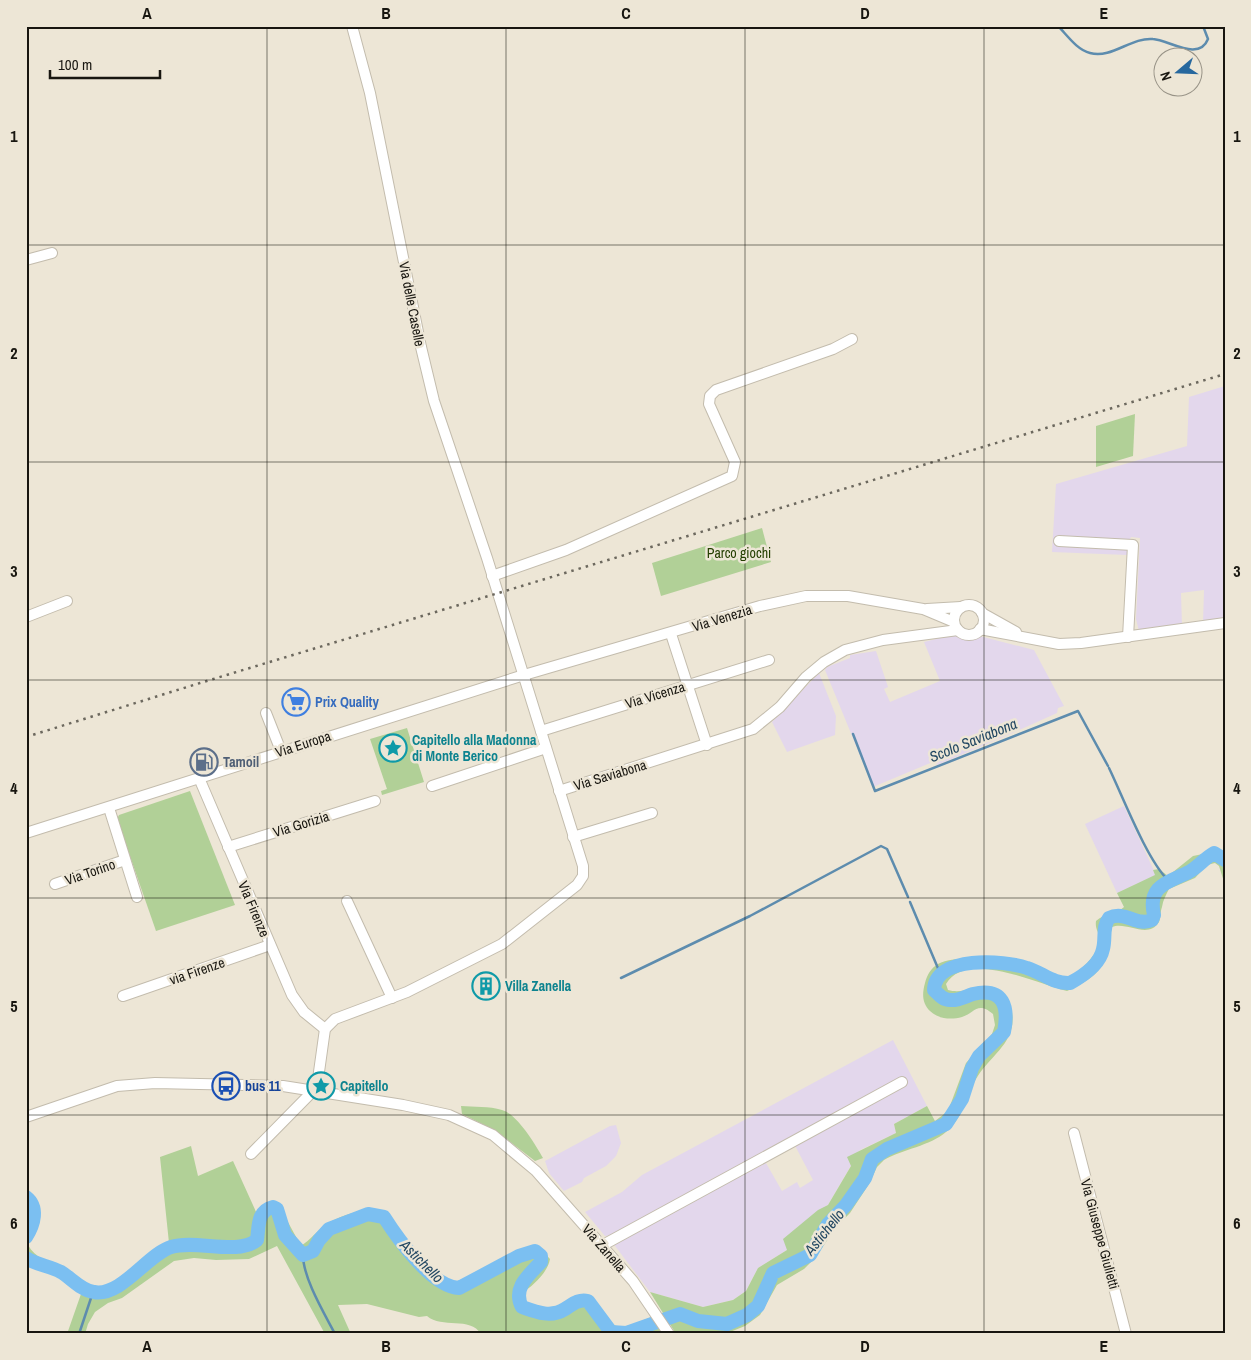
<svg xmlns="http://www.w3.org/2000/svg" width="1251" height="1360" viewBox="0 0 1251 1360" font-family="'Archivo Narrow',sans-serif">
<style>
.industrial{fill:#e3d7ec}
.green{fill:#b1d097}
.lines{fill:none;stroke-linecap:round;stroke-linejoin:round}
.stream{stroke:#5d8cae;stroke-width:2.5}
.river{stroke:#7bbff1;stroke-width:14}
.minor-casing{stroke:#c3bcad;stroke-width:12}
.minor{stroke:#fff;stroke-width:10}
.rail{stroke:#6c685e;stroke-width:2.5;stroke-dasharray:2.5 5;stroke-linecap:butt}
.grid{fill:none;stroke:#181610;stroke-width:1;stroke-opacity:0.55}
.labels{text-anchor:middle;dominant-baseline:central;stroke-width:5;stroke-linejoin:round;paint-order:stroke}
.street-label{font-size:14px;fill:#181610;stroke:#ede6d6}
.park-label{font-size:14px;fill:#243f00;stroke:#ede6d6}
.shop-label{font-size:14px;font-weight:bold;fill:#366cbe;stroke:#ede6d6;text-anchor:start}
.culture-label{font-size:14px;font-weight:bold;fill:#0d838f;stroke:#ede6d6;text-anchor:start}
.service-label{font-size:14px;font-weight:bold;fill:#4e5e75;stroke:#ede6d6;text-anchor:start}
.transit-label{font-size:14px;font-weight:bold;fill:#164399;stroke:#ede6d6;text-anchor:start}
.water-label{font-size:15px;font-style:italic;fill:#224762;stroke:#ede6d6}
.neatline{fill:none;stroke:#181610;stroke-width:2}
.grid-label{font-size:16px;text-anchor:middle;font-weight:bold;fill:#181610}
</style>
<rect width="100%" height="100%" fill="#ede6d6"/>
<!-- industrial -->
<g class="industrial">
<path d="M 1225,386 L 1225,619 L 1203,623 L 1204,590 L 1181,593 L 1182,626 L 1139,631 L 1136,619 L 1140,538 L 1131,537 L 1127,545 L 1127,555 L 1052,552 L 1056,484 L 1187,446 L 1189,397 Z"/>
<path d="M 964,632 L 1034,650 L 1064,706 L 1058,708 L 1057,713 L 1008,735 L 937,765 L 935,761 L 873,787 L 825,670 L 827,667 L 850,658 L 850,655 L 876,651 L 888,687 L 884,689 L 890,702 L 940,681 L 924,642 Z"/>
<path d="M 819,673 L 836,716 L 835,735 L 787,752 L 772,722 Z"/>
<path d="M 1124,806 L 1156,875 L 1117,893 L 1085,824 Z"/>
<path d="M 893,1040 L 927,1106 L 894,1124 L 896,1133 L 860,1150 L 828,1205 L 809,1219 L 787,1250 L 758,1268 L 746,1291 L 733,1300 L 703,1307 L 650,1292 L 612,1242 L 766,1163 L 782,1191 L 797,1182 L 800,1188 L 813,1180 L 791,1138 L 612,1235 L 605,1236 L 585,1212 L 622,1192 L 642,1175 Z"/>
<path d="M 616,1125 L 621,1143 L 616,1156 L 606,1166 L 584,1178 L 582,1182 L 564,1191 L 549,1173 L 545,1161 L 610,1126 Z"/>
</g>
<!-- green -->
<g class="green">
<path d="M 1135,414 L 1133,456 L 1096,467 L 1096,426 Z"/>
<path d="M 762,528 L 771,562 L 661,596 L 652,563 Z"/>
<path d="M 407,728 L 424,782 L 382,795 L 381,791 L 387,789 L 370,739 Z"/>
<path d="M 190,791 L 235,905 L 156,931 L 117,819 L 119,815 Z"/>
<path d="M 1222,850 L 1225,857 L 1225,885 L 1219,866 L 1215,863 L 1207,865 L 1195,878 L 1169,889 C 1166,895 1163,900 1162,907 C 1160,912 1161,918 1159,922 C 1148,940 1127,921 1112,927 C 1110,935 1110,943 1108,951 C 1104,972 1085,983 1067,991 C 1038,984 966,949 946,984 L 948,990 C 970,996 981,976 1002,993 C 1008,997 1011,1005 1012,1012 C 1017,1043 990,1055 976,1079 C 965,1097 964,1117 946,1132 C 930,1146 903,1149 884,1160 L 877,1167 L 869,1184 L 850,1213 L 837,1226 L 815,1258 L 804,1269 L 777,1285 L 760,1315 L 745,1326 L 725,1334 L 676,1334 L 650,1292 L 703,1307 L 733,1300 L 746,1291 L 758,1268 L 787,1250 L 783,1239 L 818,1210 L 828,1205 L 851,1166 L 847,1157 L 896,1133 L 894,1124 L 927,1106 L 935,1121 L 948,1111 L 966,1063 L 992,1034 L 995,1025 L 993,1014 C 977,1001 975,1013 962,1017 C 951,1020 938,1019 930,1011 C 922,1003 922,994 925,983 C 927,975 931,968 938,964 C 956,954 1009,959 1029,964 C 1044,967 1051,981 1067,980 C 1079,972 1102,953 1099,936 C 1098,931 1095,928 1096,921 C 1104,913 1116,915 1124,907 L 1117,893 L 1155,875 L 1153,870 L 1159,869 L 1168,876 L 1193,856 Z"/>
<path d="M 461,1106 C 474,1107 489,1106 502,1110 C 517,1114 535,1144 543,1158 L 535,1161 L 496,1131 L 462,1114 Z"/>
<path d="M 191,1146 L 198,1176 L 233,1161 L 257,1214 L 277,1202 L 301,1246 C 310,1240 318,1230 327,1224 C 341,1215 370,1205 386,1215 C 391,1218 394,1228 398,1234 C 408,1249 435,1281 454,1285 L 525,1249 C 536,1248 542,1250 550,1259 C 548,1272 533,1286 522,1293 L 522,1303 C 550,1311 560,1307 586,1295 C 596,1299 596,1304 601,1312 C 615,1337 633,1324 654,1316 L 664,1334 L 481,1334 C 470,1316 442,1329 427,1316 L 419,1317 L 367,1304 L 338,1305 L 351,1334 L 325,1334 L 277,1246 L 249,1259 L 216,1260 L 194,1258 L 174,1261 L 122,1298 L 108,1303 L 95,1312 L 88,1324 L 85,1334 L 67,1334 L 81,1294 L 57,1276 L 26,1263 L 26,1225 L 32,1210 L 26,1201 L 26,1193 L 34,1196 L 38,1216 L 28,1245 C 35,1258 49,1262 62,1269 C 71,1274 80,1285 90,1289 C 111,1296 154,1255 169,1243 L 160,1157 Z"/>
</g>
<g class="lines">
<!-- stream -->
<g class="stream">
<path d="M 75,26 L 94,26"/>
<path d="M 1058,26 C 1067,35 1077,50 1090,53 C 1112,59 1131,37 1153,39 C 1169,40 1199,62 1208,39 L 1203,26"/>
<path d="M 853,734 L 875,791 L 1078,711 L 1108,766"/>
<path d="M 1109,768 C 1123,797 1147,860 1168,880"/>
<path d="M 910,902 L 940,973"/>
<path d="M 621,978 L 750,916 L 881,846 L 887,849 L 908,897"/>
<path d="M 303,1255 C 303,1278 324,1313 335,1334"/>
<path d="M 79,1334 L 93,1292"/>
</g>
<!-- river -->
<g class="river">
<path d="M 26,1197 C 39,1207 34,1225 26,1237"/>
<path d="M 26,1258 C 37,1265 50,1266 61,1272 C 71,1278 82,1291 94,1292 C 121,1297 148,1254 171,1247 C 196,1239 237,1256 257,1240 C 259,1226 257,1211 273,1207 L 277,1209 L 285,1235 L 303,1255 L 313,1251 L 319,1240 L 329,1229 L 368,1214 L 384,1217 C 398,1239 432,1287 459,1288 L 519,1256 L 535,1251 L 541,1256 L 541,1262 C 529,1275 512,1288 522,1307 C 536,1312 551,1318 565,1309 C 573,1304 578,1299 588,1301 L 611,1332 L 626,1333 L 680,1314 L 698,1321 L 727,1324 L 747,1315 L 758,1306 L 773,1273 L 810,1255 L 828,1224 L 846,1205 L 865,1178 L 872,1159 L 887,1149 L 946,1124 L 962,1099 L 972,1068 L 979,1056 L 1004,1032 C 1009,1007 1004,987 973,994 C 966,996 958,1001 950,1000 C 943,1000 939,995 934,990 C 935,955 1004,960 1027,968 C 1043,973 1053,984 1070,983 C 1083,976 1100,964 1103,949 C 1106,938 1102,927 1109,918 C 1125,910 1137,927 1152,920 L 1154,915 C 1147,885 1169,882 1189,872 C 1198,867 1205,858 1214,853 L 1225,860"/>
</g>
<!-- minor casing -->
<g class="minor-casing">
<g id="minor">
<path d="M 26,260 L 52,253"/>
<path d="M 1059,541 L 1133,545 L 1128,637"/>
<path d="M 492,576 L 566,550 L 732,476 L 735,462 L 709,404 L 710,396 L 716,390 L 833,349 L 852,339"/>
<circle cx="969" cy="620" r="15"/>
<path d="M 927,609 L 961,607"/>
<path d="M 982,613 L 1016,632"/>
<path d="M 26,617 L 67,601"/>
<path d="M 980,629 L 1059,644 L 1081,643 L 1225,623"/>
<path d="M 671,634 L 707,745"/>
<path d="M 266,713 L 281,751"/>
<path d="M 541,731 L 769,660"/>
<path d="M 199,778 L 292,995 L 304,1012 L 325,1029"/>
<path d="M 432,786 L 546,748"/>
<path d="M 559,791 L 753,729 L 780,707 L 806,677 L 824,662 L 845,650 L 883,640 L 958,630"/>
<path d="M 109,808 L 137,897"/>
<path d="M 26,833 L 524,675 L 760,606 L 806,596 L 848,596 L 923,609 L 954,622"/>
<path d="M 573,837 L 652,813"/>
<path d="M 228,847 L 375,801"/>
<path d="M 55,884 L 125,860"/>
<path d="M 347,901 L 392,998"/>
<path d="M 123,996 L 270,945"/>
<path d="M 26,1117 L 117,1086 L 155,1083 L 283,1086 L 403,1105 L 449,1115 L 493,1135 L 536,1171 L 633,1281 L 669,1334"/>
<path d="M 1074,1133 L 1126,1334"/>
<path d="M 251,1154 L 314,1090 L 318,1079 L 325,1029 L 335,1019 L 407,992 L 502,944 L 577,885 L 583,876 L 583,866 L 487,558 L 434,401 L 421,347 L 370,93 L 352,26"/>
<path d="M 603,1245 L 902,1082"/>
</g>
</g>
<!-- minor -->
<use href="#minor" class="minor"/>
<!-- rail -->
<path class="rail" d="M 26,737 L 200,683 L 1225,374"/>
</g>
<!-- grid -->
<path class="grid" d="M 267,26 L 267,1334M 506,26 L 506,1334M 745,26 L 745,1334M 984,26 L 984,1334M 26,245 L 1225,245M 26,462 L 1225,462M 26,680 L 1225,680M 26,898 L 1225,898M 26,1115 L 1225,1115"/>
<!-- icons -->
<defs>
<g id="supermarket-ring" transform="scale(1.4375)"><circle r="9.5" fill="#ede6d6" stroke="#3f7fe0" stroke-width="1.5"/><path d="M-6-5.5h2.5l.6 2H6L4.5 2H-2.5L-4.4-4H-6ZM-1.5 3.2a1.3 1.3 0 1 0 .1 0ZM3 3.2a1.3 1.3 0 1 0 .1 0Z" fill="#3f7fe0"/></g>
<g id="sight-ring" transform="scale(1.4375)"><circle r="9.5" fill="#ede6d6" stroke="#0f9aa8" stroke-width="1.5"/><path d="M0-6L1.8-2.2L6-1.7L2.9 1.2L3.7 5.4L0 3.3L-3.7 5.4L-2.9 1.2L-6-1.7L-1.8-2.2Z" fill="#0f9aa8"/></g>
<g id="fuel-ring" transform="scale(1.4375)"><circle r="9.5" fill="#ede6d6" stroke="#5c6f8a" stroke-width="1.5"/><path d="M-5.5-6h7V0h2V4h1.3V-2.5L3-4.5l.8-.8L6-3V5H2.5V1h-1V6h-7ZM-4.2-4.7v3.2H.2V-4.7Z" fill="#5c6f8a"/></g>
<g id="building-ring" transform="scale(1.4375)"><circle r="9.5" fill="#ede6d6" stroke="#0f9aa8" stroke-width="1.5"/><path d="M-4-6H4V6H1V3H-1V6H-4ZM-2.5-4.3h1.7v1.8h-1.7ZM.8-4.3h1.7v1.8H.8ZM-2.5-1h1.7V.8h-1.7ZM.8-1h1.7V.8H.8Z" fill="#0f9aa8"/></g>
<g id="bus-ring" transform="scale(1.4375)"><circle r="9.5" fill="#ede6d6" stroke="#1a4fb4" stroke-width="1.5"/><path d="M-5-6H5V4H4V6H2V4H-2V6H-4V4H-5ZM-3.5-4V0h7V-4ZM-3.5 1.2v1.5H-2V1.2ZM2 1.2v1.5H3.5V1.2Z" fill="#1a4fb4"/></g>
</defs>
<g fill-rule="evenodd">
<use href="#supermarket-ring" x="296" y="702"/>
<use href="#sight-ring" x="393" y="748"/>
<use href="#fuel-ring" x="204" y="762"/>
<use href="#building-ring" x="486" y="986"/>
<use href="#bus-ring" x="226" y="1086"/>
<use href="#sight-ring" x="321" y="1086"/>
</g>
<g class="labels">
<!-- street labels -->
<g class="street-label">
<text transform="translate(412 304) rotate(79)">Via delle Caselle</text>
<text transform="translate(722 618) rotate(-17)">Via Venezia</text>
<text transform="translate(655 695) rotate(-17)">Via Vicenza</text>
<text transform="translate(303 744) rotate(-18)">Via Europa</text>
<text transform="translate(610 775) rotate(-17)">Via Saviabona</text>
<text transform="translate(301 824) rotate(-17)">Via Gorizia</text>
<text transform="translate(90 872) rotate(-19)">Via Torino</text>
<text transform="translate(254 909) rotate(67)">Via Firenze</text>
<text transform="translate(197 971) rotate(-19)">via Firenze</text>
<text transform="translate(1100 1234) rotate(75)">Via Giuseppe Giulietti</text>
<text transform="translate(604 1248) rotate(49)">Via Zanella</text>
</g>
<!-- park labels -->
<g class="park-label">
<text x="739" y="553">Parco giochi</text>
</g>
<!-- shop labels -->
<g class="shop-label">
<text x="315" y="702">Prix Quality</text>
</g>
<!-- culture labels -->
<g class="culture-label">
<text x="412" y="740">Capitello alla Madonna<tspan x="412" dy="16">di Monte Berico</tspan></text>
<text x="505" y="986">Villa Zanella</text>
<text x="340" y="1086">Capitello</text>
</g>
<!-- service labels -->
<g class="service-label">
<text x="223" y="762">Tamoil</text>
</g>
<!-- transit labels -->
<g class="transit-label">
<text x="245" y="1086">bus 11</text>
</g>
<!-- water labels -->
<g class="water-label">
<text transform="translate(973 740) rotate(-22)">Scolo Saviabona</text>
<text transform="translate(824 1232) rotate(-51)">Astichello</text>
<text transform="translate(422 1261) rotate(45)">Astichello</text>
</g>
</g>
<!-- border -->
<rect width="1251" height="1360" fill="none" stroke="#ede6d6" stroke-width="55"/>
<!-- north arrow -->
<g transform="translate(1178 72) rotate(251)"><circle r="24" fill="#ede6d6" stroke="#989387"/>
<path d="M0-4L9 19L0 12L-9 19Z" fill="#27689e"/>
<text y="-8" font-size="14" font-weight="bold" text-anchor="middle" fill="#181610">N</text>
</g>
<!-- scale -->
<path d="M50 70v8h110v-8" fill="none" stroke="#181610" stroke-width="2.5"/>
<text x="58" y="70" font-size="15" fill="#181610" stroke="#ede6d6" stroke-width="4" paint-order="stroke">100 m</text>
<rect x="28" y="28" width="1196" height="1304" class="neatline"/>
<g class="grid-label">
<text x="147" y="19">A</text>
<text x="386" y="19">B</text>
<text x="626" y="19">C</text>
<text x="865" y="19">D</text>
<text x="1104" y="19">E</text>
<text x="14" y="142">1</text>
<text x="1237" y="142">1</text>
<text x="14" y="359">2</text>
<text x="1237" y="359">2</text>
<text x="14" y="577">3</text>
<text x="1237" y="577">3</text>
<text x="14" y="794">4</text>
<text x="1237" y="794">4</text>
<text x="14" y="1012">5</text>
<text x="1237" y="1012">5</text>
<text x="14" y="1229">6</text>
<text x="1237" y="1229">6</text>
<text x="147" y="1352">A</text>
<text x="386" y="1352">B</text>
<text x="626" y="1352">C</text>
<text x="865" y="1352">D</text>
<text x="1104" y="1352">E</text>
</g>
</svg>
